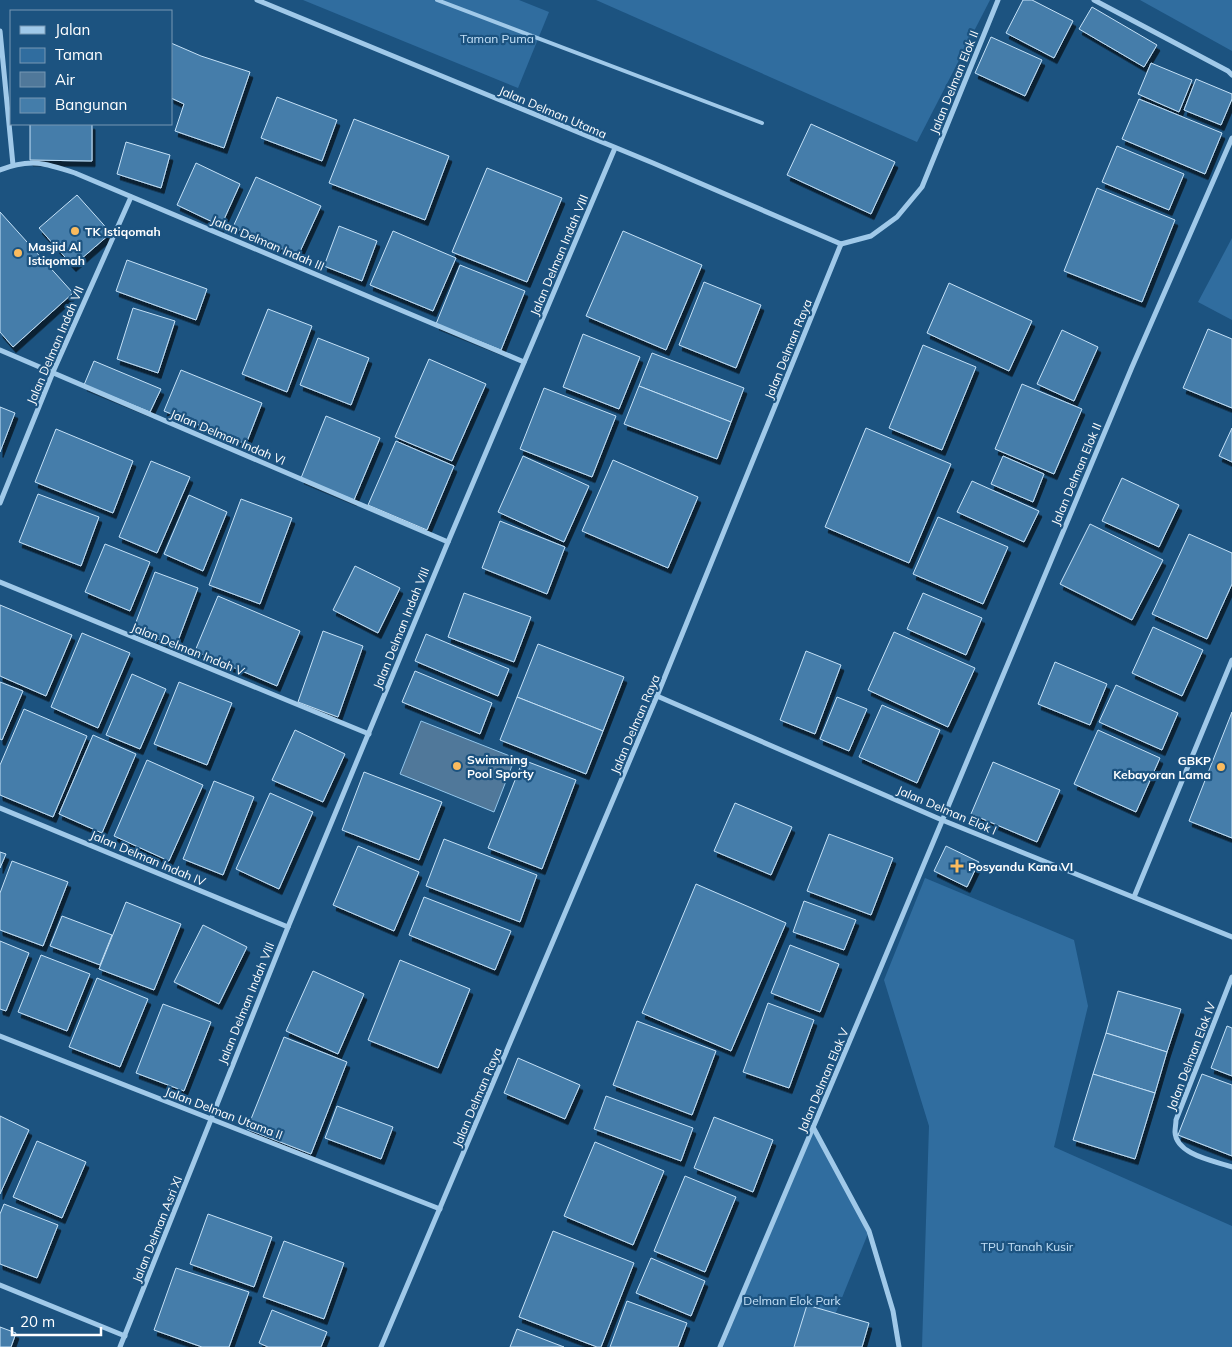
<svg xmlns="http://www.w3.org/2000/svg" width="1232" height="1347" viewBox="0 0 1232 1347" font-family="Mulish,sans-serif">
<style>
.green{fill:#306d9f}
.water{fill:#50789a;stroke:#93c6eb}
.building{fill:#447daa;stroke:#c5e1f7;filter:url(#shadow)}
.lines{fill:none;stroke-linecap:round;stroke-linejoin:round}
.service{stroke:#a0c9e9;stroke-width:4}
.minor{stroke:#a0c9e9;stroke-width:5}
.poi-dot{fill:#fabb5e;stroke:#1c5380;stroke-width:2}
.labels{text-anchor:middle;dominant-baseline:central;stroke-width:4.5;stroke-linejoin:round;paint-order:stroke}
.park-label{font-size:12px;fill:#c5e1f7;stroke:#1c5380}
.street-label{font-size:12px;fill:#fff;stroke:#1c5380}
.poi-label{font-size:12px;font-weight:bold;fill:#fff;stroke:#1c5380;text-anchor:start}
</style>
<defs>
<filter id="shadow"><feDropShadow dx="3" dy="5.5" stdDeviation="0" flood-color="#0009"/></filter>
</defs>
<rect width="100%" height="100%" fill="#1c5380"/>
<!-- green -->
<g class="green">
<path d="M 303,0 L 519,0 L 549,12 L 518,88 Z"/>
<path d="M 596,0 L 990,0 L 917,142 Z"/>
<path d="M 1140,0 L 1232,0 L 1232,51 Z"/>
<path d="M 1232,238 L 1232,320 L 1198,302 Z"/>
<path d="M 925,878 L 1074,940 L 1088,1006 L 1054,1147 L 1232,1226 L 1232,1347 L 922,1347 L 929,1126 L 884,980 Z"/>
<path d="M 813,1127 L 869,1231 L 822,1347 L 723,1347 Z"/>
</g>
<!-- water -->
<path class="water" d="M 421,721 L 515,758 L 494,812 L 400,774 Z"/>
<!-- building -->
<g class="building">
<path d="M 1023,0 L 1032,0 L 1073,21 L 1054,58 L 1006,33 Z"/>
<path d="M 1092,7 L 1157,45 L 1144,67 L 1079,29 Z"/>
<path d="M 991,37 L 1042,60 L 1025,96 L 975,73 Z"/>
<path d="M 171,43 L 201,56 L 250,72 L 224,148 L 175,131 L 184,104 L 171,98 Z"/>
<path d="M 1151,63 L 1192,80 L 1179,112 L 1138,94 Z"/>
<path d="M 1196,79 L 1232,94 L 1232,99 L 1221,125 L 1184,110 Z"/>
<path d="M 277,97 L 337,120 L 322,161 L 261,138 Z"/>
<path d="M 1139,99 L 1222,133 L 1205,174 L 1122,139 Z"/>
<path d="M 354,119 L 449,156 L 425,220 L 329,183 Z"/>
<path d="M 30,124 L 92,124 L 92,161 L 30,160 Z"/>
<path d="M 811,124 L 895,162 L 871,214 L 787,175 Z"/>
<path d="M 126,142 L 170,155 L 161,188 L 117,174 Z"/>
<path d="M 1117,146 L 1184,174 L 1169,210 L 1102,182 Z"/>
<path d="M 196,163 L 240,184 L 221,226 L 177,205 Z"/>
<path d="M 487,168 L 562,198 L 527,282 L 452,252 Z"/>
<path d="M 256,177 L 321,206 L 298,256 L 233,227 Z"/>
<path d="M 1097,188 L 1175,220 L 1142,302 L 1064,271 Z"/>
<path d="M 77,195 L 111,233 L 73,266 L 39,228 Z"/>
<path d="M 0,212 L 73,293 L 13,347 L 0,332 Z"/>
<path d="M 339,226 L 377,241 L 362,281 L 324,266 Z"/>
<path d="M 393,231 L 456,258 L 433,311 L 370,285 Z"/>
<path d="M 623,231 L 702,265 L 666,350 L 586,316 Z"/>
<path d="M 127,260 L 207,289 L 196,320 L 116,291 Z"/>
<path d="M 460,265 L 525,291 L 501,350 L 436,324 Z"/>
<path d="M 704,282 L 761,305 L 736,368 L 679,345 Z"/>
<path d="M 949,283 L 1032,321 L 1009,371 L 927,333 Z"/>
<path d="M 133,308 L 175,321 L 158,373 L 117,359 Z"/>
<path d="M 268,309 L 312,326 L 287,392 L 242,374 Z"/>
<path d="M 1208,329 L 1232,339 L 1232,408 L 1183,388 Z"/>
<path d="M 1062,330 L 1098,347 L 1074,401 L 1037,384 Z"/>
<path d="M 583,334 L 640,357 L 619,409 L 563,387 Z"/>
<path d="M 318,338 L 369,358 L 351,405 L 300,385 Z"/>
<path d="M 923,345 L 976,367 L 942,450 L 889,428 Z"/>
<path d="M 652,353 L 744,388 L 731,422 L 639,386 Z"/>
<path d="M 429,359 L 486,384 L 452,461 L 395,437 Z"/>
<path d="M 94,361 L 161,389 L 150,412 L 84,385 Z"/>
<path d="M 181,370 L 262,403 L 246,444 L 164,411 Z"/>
<path d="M 1022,384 L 1082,409 L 1054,474 L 995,449 Z"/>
<path d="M 639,386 L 731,422 L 717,459 L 624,424 Z"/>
<path d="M 544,388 L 616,416 L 592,477 L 520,449 Z"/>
<path d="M 0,407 L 15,413 L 0,452 Z"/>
<path d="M 326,416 L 380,438 L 354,500 L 301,478 Z"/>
<path d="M 866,428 L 951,464 L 909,563 L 825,527 Z"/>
<path d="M 1232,428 L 1232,462 L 1219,456 Z"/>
<path d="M 56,429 L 133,461 L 113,513 L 35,482 Z"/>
<path d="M 396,441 L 454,466 L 427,530 L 368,505 Z"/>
<path d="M 523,456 L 589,486 L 564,542 L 498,512 Z"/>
<path d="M 1003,456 L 1044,474 L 1033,502 L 991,484 Z"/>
<path d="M 613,460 L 698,497 L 668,568 L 582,531 Z"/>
<path d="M 151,461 L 190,477 L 157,553 L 119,537 Z"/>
<path d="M 1122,478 L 1179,505 L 1159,547 L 1102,521 Z"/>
<path d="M 972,481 L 1039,511 L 1024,542 L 957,512 Z"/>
<path d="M 38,494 L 99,517 L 81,566 L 19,542 Z"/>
<path d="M 189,495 L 227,512 L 203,571 L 164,554 Z"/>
<path d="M 241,499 L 292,518 L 260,604 L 209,585 Z"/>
<path d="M 938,517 L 1008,547 L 983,604 L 913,574 Z"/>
<path d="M 500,521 L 565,547 L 547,594 L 482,568 Z"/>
<path d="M 1090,524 L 1163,560 L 1132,620 L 1060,584 Z"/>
<path d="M 1189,534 L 1232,553 L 1232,584 L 1207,639 L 1152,614 Z"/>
<path d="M 105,544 L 150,562 L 130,611 L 85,592 Z"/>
<path d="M 355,566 L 400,588 L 378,633 L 333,610 Z"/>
<path d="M 155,572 L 198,588 L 176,646 L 133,630 Z"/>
<path d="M 464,593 L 531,617 L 514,662 L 448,637 Z"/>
<path d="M 923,593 L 982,618 L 966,655 L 907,629 Z"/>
<path d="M 218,596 L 300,631 L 277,686 L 195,651 Z"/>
<path d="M 0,605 L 72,635 L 46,696 L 0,676 Z"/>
<path d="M 1153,627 L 1203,650 L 1182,696 L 1132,673 Z"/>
<path d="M 323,631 L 363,646 L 338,717 L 298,702 Z"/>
<path d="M 894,632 L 975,668 L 948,727 L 868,690 Z"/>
<path d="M 82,633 L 130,653 L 98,728 L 51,707 Z"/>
<path d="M 426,634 L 509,669 L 498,696 L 415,661 Z"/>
<path d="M 538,644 L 624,677 L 603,731 L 517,697 Z"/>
<path d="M 806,651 L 841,665 L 815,734 L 780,720 Z"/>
<path d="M 1055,662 L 1107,684 L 1090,725 L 1038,704 Z"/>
<path d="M 415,671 L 492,703 L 480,734 L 402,702 Z"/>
<path d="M 132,674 L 166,689 L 140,749 L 106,735 Z"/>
<path d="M 0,682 L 23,691 L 2,740 L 0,739 Z"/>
<path d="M 179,682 L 232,703 L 207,765 L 154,744 Z"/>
<path d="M 1116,685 L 1178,713 L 1162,750 L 1099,722 Z"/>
<path d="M 517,697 L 603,731 L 586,774 L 500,740 Z"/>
<path d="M 837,697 L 867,709 L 849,751 L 820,739 Z"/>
<path d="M 882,705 L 940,730 L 917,783 L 859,757 Z"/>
<path d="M 24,709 L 87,736 L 53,817 L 0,795 L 0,765 Z"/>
<path d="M 1232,712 L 1232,838 L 1189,821 Z"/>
<path d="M 295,730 L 345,754 L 323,802 L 272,780 Z"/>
<path d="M 1098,730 L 1160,758 L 1136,812 L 1074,784 Z"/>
<path d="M 93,735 L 136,754 L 102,833 L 59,814 Z"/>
<path d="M 147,760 L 203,785 L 169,861 L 114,836 Z"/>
<path d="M 523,760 L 576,780 L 542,869 L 488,848 Z"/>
<path d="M 993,762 L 1060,790 L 1037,842 L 971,814 Z"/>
<path d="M 364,772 L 442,802 L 419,860 L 342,830 Z"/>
<path d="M 214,781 L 254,797 L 223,875 L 183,859 Z"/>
<path d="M 270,793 L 313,812 L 279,889 L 236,869 Z"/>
<path d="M 735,803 L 792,827 L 771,875 L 714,851 Z"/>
<path d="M 829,834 L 893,858 L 871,915 L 807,891 Z"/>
<path d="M 444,839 L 537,875 L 520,922 L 426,886 Z"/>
<path d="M 358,846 L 419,872 L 394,931 L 333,905 Z"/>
<path d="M 946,846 L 979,862 L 967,887 L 934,871 Z"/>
<path d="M 0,852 L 6,854 L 0,868 Z"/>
<path d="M 12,861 L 68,882 L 43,946 L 0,930 L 0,893 Z"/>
<path d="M 696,884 L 786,923 L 731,1051 L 642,1013 Z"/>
<path d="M 424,897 L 511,931 L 495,970 L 409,935 Z"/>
<path d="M 804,901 L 856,920 L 844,950 L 793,932 Z"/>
<path d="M 126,902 L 181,924 L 154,990 L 99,969 Z"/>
<path d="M 62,916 L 112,935 L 100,965 L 50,946 Z"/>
<path d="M 203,925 L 247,947 L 219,1004 L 174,982 Z"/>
<path d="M 0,941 L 29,953 L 6,1011 L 0,1009 Z"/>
<path d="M 790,945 L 839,964 L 820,1012 L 771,993 Z"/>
<path d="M 41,955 L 90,974 L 67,1031 L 18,1012 Z"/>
<path d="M 400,960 L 470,989 L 438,1068 L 368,1040 Z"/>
<path d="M 313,971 L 364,994 L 338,1054 L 286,1031 Z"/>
<path d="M 97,978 L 148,999 L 120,1067 L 69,1047 Z"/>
<path d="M 1118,991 L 1181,1009 L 1167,1052 L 1106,1033 Z"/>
<path d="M 768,1003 L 814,1020 L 789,1088 L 743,1072 Z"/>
<path d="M 163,1004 L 211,1022 L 184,1091 L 136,1073 Z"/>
<path d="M 637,1021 L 716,1051 L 692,1115 L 613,1085 Z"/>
<path d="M 1227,1026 L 1232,1028 L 1232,1076 L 1211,1068 Z"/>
<path d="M 1106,1033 L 1167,1052 L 1155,1093 L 1093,1074 Z"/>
<path d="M 284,1037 L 347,1062 L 311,1154 L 247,1129 Z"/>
<path d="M 518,1058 L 580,1085 L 565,1119 L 504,1093 Z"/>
<path d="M 1093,1074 L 1155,1093 L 1135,1159 L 1073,1140 Z"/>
<path d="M 1202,1074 L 1232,1085 L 1232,1156 L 1178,1135 Z"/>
<path d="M 606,1096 L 693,1128 L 681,1161 L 594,1129 Z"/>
<path d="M 337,1106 L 393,1127 L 381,1159 L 325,1138 Z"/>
<path d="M 0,1116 L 29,1130 L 0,1194 Z"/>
<path d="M 714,1117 L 773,1140 L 753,1192 L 694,1168 Z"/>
<path d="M 37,1141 L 86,1162 L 62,1218 L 13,1197 Z"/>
<path d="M 595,1142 L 664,1171 L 633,1245 L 564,1216 Z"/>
<path d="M 685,1176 L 736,1197 L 705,1272 L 654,1251 Z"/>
<path d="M 4,1204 L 58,1225 L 37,1278 L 0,1264 L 0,1214 Z"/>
<path d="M 208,1214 L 272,1237 L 254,1287 L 190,1264 Z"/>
<path d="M 553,1231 L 634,1263 L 601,1347 L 597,1347 L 519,1317 Z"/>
<path d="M 284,1241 L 344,1263 L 324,1319 L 263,1297 Z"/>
<path d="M 651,1258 L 705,1281 L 691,1316 L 636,1293 Z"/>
<path d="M 176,1268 L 249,1292 L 229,1347 L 202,1347 L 154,1330 Z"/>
<path d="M 627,1301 L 687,1323 L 678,1347 L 610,1347 Z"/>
<path d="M 807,1305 L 869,1323 L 862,1347 L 794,1347 Z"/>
<path d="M 272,1310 L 327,1332 L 321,1347 L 268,1347 L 259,1343 Z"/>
<path d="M 0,1327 L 16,1333 L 11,1347 L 0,1347 Z"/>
<path d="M 517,1329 L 564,1347 L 510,1347 Z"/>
</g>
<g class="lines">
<!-- service -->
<path class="service" d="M 437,0 L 762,123"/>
<!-- minor -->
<g class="minor">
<path d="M 257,0 L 653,163 L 841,244"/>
<path d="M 1094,0 L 1228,71 L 1232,75"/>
<path d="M 0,31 L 13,165"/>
<path d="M 0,170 C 30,158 45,163 75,173 L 524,362"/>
<path d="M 841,244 L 871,236 L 897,217 L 922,187 L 998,0"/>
<path d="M 0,350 L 448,542"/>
<path d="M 0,503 L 53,372 L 131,197"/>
<path d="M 0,582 L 369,734"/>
<path d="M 657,696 L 942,820 L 1232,937"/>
<path d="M 0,808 L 288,927"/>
<path d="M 1134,897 L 1232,660"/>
<path d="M 1232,977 L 1176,1120 C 1176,1124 1175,1128 1175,1132 C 1176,1155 1215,1161 1232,1167"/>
<path d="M 0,1036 L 440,1209"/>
<path d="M 813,1127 L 869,1231 L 893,1311 L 899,1347"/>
<path d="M 0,1285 L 125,1336"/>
<path d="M 120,1347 L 288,927 L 448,542 L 615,148"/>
<path d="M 381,1347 L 657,696 L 841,244"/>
<path d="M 720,1347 L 873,986 L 1132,367 L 1232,138"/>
</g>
</g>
<!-- markers -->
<g class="poi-dot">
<circle cx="75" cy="231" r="5"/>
<circle cx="18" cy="253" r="5"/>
<circle cx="457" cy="766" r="5"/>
<circle cx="1221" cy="767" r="5"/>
<path d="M954.5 858.5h5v5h5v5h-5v5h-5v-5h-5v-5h5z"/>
</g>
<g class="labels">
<!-- park labels -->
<g class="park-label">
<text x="497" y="38">Taman Puma</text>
<text x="1027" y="1246">TPU Tanah Kusir</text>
<text x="792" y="1300">Delman Elok Park</text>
</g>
<!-- street labels -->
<g class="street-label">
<text transform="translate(954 82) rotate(-68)">Jalan Delman Elok II</text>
<text transform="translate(553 112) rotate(23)">Jalan Delman Utama</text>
<text transform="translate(268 243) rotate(23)">Jalan Delman Indah III</text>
<text transform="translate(559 255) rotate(-67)">Jalan Delman Indah VIII</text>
<text transform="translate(55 345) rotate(-67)">Jalan Delman Indah VII</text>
<text transform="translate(788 349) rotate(-68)">Jalan Delman Raya</text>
<text transform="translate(228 437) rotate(23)">Jalan Delman Indah VI</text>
<text transform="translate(1076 474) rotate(-67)">Jalan Delman Elok II</text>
<text transform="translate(401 628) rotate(-68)">Jalan Delman Indah VIII</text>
<text transform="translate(188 649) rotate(22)">Jalan Delman Indah V</text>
<text transform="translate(635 724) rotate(-67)">Jalan Delman Raya</text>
<text transform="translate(947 810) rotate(23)">Jalan Delman Elok I</text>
<text transform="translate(148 858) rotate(23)">Jalan Delman Indah IV</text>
<text transform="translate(246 1003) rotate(-68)">Jalan Delman Indah VIII</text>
<text transform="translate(1191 1056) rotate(-69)">Jalan Delman Elok IV</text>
<text transform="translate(823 1080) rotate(-67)">Jalan Delman Elok V</text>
<text transform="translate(477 1097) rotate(-67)">Jalan Delman Raya</text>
<text transform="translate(224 1113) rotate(21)">Jalan Delman Utama II</text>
<text transform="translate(157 1229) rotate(-68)">Jalan Delman Asri XI</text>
</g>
<!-- poi labels -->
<g class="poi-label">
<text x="85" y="231">TK Istiqomah</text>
<text x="28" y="246">Masjid Al<tspan x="28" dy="14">Istiqomah</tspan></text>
<text x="467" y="759">Swimming<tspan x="467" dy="14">Pool Sporty</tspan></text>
<text x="1211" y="760" text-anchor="end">GBKP<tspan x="1211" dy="14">Kebayoran Lama</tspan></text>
<text x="968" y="866">Posyandu Kana VI</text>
</g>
</g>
<!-- legend -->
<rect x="10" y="10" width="162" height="115" fill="#1c5380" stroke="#7798b3"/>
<rect x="20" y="26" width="25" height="8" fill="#a0c9e9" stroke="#7798b3"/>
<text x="55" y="35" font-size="15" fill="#ffffff">Jalan</text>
<rect x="20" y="48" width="25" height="15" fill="#306d9f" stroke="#7798b3"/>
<text x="55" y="60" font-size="15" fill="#ffffff">Taman</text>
<rect x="20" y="72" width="25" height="15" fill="#50789a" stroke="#7798b3"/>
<text x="55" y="85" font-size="15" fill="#ffffff">Air</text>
<rect x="20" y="98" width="25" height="15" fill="#447daa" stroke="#7798b3"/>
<text x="55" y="110" font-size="15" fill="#ffffff">Bangunan</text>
<!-- scale -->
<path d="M12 1327v8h89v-8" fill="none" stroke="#ffffff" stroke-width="2.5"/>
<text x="20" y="1327" font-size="15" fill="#ffffff" stroke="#1c5380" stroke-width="4" paint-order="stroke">20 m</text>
</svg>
